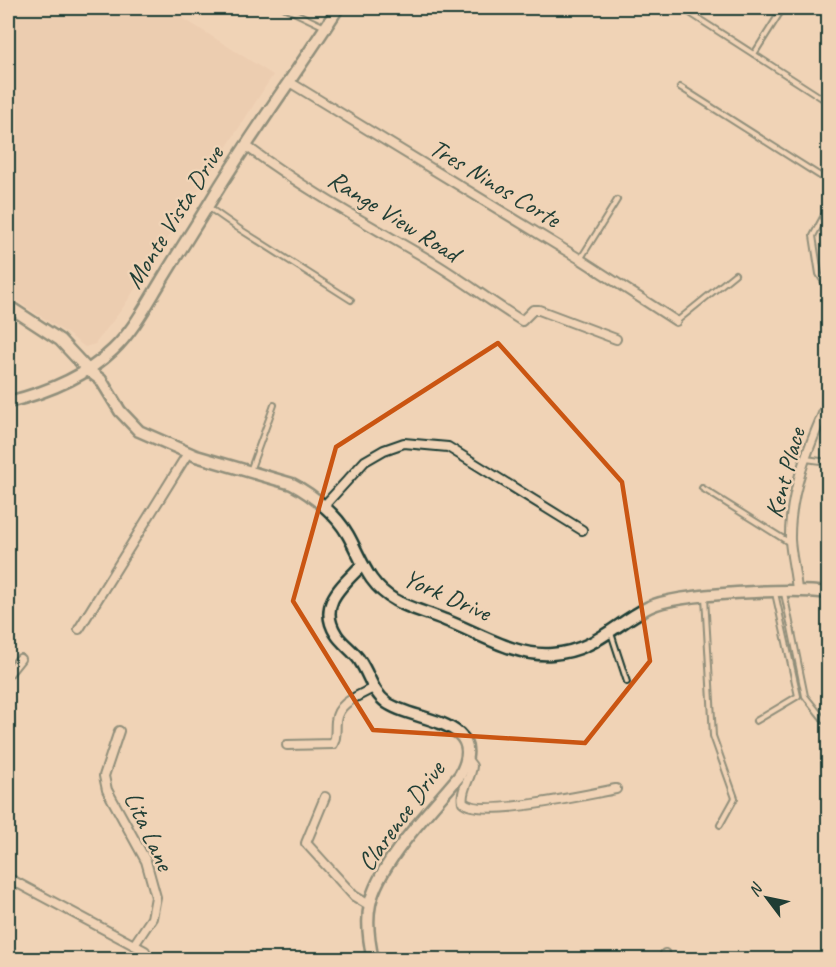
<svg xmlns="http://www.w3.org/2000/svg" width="836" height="967" viewBox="0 0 836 967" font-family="Caveat,sans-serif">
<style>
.built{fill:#e7c5a9}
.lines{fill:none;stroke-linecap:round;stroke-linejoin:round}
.lane-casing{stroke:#1f3d34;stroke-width:8}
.street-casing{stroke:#1f3d34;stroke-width:12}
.secondary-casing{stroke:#1f3d34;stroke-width:15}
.lane{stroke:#f0d3b6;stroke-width:4}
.street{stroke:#f0d3b6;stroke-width:8}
.secondary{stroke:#f0d3b6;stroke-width:10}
.marked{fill:none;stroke:#ca5512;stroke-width:4.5;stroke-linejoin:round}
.labels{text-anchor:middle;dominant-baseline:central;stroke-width:5;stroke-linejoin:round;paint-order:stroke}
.street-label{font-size:26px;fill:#1f3d34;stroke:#f0d3b6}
</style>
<rect width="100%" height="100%" fill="#f0d3b6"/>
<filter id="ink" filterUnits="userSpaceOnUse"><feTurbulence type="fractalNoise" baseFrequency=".0167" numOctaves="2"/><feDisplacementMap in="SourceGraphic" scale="12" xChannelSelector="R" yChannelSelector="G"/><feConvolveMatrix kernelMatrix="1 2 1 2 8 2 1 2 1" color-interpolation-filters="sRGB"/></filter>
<g filter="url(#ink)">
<!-- built -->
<path class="built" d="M 16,8 L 167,8 L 273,75 L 122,309 L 95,344 L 85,347 L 68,334 L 8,295 L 8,31 Z"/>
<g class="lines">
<!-- lane casing -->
<g class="lane-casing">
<g id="lane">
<path d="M 170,8 L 183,10 L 193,8"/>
<path d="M 285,8 L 325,27"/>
<path d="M 682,8 L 828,102"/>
<path d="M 754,54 L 783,8"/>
<path d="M 680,87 L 828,181"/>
<path d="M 208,207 L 238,228 L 351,300"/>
<path d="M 828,208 L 813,236 L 819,274 L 828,289"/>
<path d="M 581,258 L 617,200"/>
<path d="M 677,321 L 735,274"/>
<path d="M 806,459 L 828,462"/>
<path d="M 250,471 L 274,405"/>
<path d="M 702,488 L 790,543"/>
<path d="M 784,593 L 805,696 L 828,725"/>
<path d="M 705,597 L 713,736 L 735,798 L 720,825"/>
<path d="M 611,633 L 627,682"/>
<path d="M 756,721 L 798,696 L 775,593"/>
</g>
</g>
<!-- street casing -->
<g class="street-casing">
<g id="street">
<path d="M 291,83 L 580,259 L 676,321"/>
<path d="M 245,145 C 301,187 362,221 421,255 C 456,275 488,300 522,321 L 533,310 L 539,310 L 616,339"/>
<path d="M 323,507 L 365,461 L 384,450 L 404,443 L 448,447 L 582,530"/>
<path d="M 797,591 C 796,574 791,557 790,540 C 789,492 809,446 828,402"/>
<path d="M 79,629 L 188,453"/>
<path d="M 8,674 L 20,659"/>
<path d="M 119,731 L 104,776 L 107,790 L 146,861 L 156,897 L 152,918 L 134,945"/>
<path d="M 287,745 L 333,744 C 337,736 335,730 336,721 C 338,702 359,696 373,688"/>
<path d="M 466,758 L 472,766 C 471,779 460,790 463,802 C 479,819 590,794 616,789"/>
<path d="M 325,797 L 306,843 L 354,896 L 369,905"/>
<path d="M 8,878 L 145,951"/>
<path d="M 665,954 L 669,960"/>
</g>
</g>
<!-- secondary casing -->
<g class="secondary-casing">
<g id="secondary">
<path d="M 8,306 L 60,340 L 88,370 L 101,380 L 120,411 L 139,431 L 196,456 L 292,484 C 313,495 336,514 348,535 C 362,560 368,585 395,600 C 410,609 429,613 445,620 C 479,633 515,657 552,654 C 595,651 613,625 649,607 C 678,593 795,588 828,593"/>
<path d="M 8,402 C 45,393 85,377 113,350 C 132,332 146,306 160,283 C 178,253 197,224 215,194 C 254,130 298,71 338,8"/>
<path d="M 362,565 C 343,585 317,604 336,634 C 342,644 354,651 360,661 C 370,676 372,692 387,703 C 414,722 491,719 460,775 C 433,808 378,863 370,904 C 366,922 369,942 373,960"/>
</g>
</g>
<!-- lane -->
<use href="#lane" class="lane"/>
<!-- street -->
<use href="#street" class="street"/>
<!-- secondary -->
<use href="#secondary" class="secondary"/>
</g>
</g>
<!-- marked area -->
<path d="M0 0H836V967H0ZM 498,343 L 622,482 L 650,661 L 585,743 L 373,730 L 293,601 L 336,447 Z" fill="#f0d3b6" fill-opacity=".55" fill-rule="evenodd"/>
<path class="marked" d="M 498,343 L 622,482 L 650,661 L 585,743 L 373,730 L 293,601 L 336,447 Z"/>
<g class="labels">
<!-- street labels -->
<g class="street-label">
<text transform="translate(495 183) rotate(31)">Tres Ninos Corte</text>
<text transform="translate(394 216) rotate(32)">Range View Road</text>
<text transform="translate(174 217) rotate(-58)">Monte Vista Drive</text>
<text transform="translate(785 473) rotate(-75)">Kent Place</text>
<text transform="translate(447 595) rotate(24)">York Drive</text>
<text transform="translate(401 816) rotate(-54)">Clarence Drive</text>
<text transform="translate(149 831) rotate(65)">Lita Lane</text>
</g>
</g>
<!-- margin -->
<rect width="836" height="967" fill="none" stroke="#f0d3b6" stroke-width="30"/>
<rect x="15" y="15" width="806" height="937" fill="none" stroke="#1f3d34" stroke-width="2" filter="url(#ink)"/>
<!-- north arrow -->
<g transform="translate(767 898) rotate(302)" stroke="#f0d3b6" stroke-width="4.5" paint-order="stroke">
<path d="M0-4.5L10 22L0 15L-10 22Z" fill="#1f3d34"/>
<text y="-9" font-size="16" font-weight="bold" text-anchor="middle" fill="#1f3d34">N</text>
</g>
</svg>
